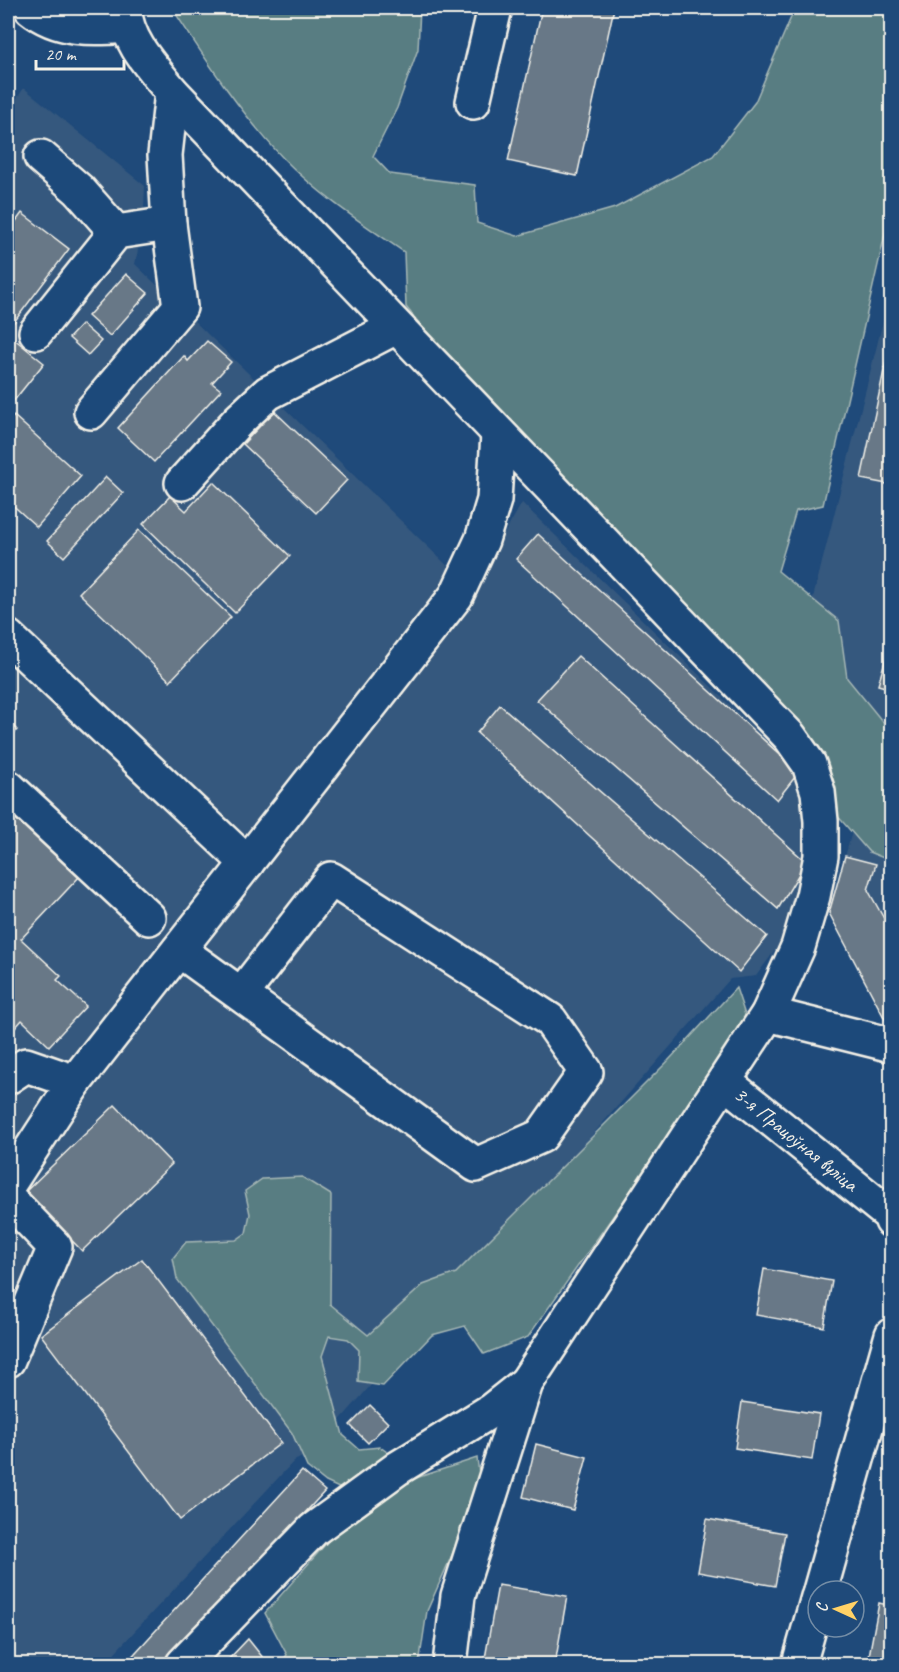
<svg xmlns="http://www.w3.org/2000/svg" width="899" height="1672" viewBox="0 0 899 1672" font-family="Caveat,sans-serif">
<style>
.built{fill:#35587e}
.green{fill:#587d82;stroke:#a6b7b5;stroke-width:1.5}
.building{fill:#677887;stroke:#f4f1e8;stroke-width:1.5}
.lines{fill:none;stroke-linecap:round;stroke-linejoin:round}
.minor-casing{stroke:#f4f1e8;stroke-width:38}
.minor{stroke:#1f4a7a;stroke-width:33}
.labels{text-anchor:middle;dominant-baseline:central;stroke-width:4.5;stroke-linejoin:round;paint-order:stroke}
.street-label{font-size:21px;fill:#f4f1e8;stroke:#1f4a7a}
</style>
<rect width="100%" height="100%" fill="#1f4a7a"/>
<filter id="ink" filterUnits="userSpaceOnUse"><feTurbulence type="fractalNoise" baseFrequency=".0167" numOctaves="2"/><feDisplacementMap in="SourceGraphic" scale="12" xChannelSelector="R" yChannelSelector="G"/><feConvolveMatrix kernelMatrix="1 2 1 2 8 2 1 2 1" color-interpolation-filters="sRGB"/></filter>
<g filter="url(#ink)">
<!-- built -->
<g class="built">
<path d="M 24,88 L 145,186 L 143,227 L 135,264 L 456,574 L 464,604 L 522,503 L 799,772 L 808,812 L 806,862 L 782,941 L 756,976 L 730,979 L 311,1453 L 294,1461 L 104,1664 L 8,1664 L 8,111 Z"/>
<path d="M 891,290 L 891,1024 L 887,1023 L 829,913 L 875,751 L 798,657 Z"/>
</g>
<!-- green -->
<g class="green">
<path d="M 172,8 L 420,8 L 418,49 L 397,108 L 373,156 L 390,174 L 475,185 L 477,223 L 517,236 L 615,208 L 713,156 L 755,102 L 795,8 L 891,8 L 891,208 L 823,505 L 796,511 L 778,571 L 839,621 L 847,678 L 891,732 L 891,861 L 869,852 L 835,813 L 826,760 L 673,606 L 519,445 L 406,307 L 404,252 C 362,223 319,195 284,159 C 240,113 206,60 172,8 Z"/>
<path d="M 736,988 L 748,1024 L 528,1337 L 484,1354 L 465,1326 L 432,1335 L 383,1386 L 358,1382 L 359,1350 L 348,1339 L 329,1336 L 322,1356 L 343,1435 L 359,1449 L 380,1447 L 394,1457 L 343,1490 L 326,1482 L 307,1467 L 292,1433 L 177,1279 L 173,1258 L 186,1242 L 236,1240 L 246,1233 L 250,1214 L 245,1191 L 262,1179 L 302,1177 L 331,1195 L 330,1304 L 368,1335 L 423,1285 L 456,1273 L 668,1061 Z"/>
<path d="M 477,1458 L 481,1490 L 427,1611 L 419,1664 L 279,1664 L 287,1655 L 265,1613 L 338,1530 L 404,1482 Z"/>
</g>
<!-- building -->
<g class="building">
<path d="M 542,8 L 614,8 L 577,176 L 508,161 Z"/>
<path d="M 22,213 L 69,249 L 8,330 L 8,232 Z"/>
<path d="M 126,274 L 148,293 L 110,336 L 88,316 Z"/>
<path d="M 82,324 L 101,341 L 88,355 L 69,338 Z"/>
<path d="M 892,333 L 892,485 L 861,479 Z"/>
<path d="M 8,334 L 44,363 L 8,408 Z"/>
<path d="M 207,341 L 231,362 L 212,383 L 221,390 L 154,462 L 118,428 L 184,356 L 188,361 Z"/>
<path d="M 274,411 L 347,480 L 316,513 L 243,444 Z"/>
<path d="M 14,416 L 81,476 L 37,527 L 8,501 L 8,423 Z"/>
<path d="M 106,477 L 123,493 L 64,557 L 47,541 Z"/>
<path d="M 213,482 L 290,556 L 235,613 L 143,524 L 170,496 L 186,511 Z"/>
<path d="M 139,530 L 231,617 L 170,681 L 79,593 Z"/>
<path d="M 538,534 L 799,772 L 777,800 L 516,559 Z"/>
<path d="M 889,647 L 892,648 L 892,689 L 878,685 Z"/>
<path d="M 578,656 L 806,862 L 778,909 L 537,700 Z"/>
<path d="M 500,705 L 767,936 L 739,972 L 477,733 Z"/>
<path d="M 8,721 L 17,730 L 8,740 Z"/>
<path d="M 8,809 L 80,876 L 21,939 L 61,976 L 57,980 L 86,1006 L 49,1046 L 22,1020 L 8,1036 Z"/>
<path d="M 845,856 L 876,864 L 868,890 L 892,933 L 892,1024 L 887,1023 L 829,913 Z"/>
<path d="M 115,1105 L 172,1164 L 82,1251 L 25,1192 Z"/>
<path d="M 142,1259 L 281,1443 L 180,1520 L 41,1335 Z"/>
<path d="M 764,1269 L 832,1281 L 824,1327 L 756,1315 Z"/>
<path d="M 742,1402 L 819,1414 L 812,1460 L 735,1448 Z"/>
<path d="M 370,1405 L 388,1423 L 368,1443 L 350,1425 Z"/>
<path d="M 536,1444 L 587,1457 L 573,1510 L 523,1497 Z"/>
<path d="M 302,1471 L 325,1491 L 166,1664 L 125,1664 Z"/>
<path d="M 707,1519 L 785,1533 L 775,1586 L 698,1572 Z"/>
<path d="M 498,1585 L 567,1596 L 555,1664 L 484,1664 Z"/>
<path d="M 879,1603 L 892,1606 L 892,1661 L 869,1656 Z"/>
<path d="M 248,1639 L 268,1664 L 224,1664 Z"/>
</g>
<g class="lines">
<!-- minor casing -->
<g class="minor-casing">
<g id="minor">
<path d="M 31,8 C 58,30 92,29 126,26"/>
<path d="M 124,8 C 127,42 151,66 172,92 L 790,737 L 809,764 L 818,792 L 821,821 L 821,856 L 813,896 L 798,947 L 768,1014 L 526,1383 L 458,1596 L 450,1664"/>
<path d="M 473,102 L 495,8"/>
<path d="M 41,157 L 79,190 L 116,232"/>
<path d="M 36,332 L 116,232 L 169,224"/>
<path d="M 91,412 L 180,307 L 169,224 L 165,155 L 172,92"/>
<path d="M 182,483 L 238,421 L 268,393 L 396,327"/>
<path d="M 8,637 L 247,863"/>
<path d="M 8,787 L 149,918"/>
<path d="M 179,950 L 476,1165 L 541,1136 L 586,1072 L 550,1020 L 331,879 L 241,995"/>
<path d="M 768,1014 L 892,1045"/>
<path d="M 8,1077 L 26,1065 L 75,1082"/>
<path d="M 725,1082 L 890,1215 L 892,1221"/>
<path d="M 8,1185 L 75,1082 L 456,596 L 482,540 L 494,500 L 498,434"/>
<path d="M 8,1198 L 55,1247 L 8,1360"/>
<path d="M 820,1591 L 892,1335"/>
<path d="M 183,1664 L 314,1529 L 398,1468 L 492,1410 L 526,1383"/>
<path d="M 799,1664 L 818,1597"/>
</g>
</g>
<!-- minor -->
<use href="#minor" class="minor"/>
</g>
</g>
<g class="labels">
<!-- street labels -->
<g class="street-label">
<text transform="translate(796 1139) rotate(39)">3-я Працоўная вуліца</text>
</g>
</g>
<!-- margin -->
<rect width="899" height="1672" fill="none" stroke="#1f4a7a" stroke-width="30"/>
<rect x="15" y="15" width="869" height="1642" fill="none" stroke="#f4f1e8" stroke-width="2" filter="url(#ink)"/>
<!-- north arrow -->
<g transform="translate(836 1609) rotate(274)"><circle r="28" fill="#1f4a7a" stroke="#748da6" stroke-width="1.5"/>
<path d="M0-4.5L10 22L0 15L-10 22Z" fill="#ffd166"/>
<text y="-9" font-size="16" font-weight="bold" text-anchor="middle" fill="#f4f1e8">С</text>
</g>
<!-- scale -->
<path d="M36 60v9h88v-9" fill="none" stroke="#f4f1e8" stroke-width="3"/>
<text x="45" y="60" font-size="18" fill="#f4f1e8" stroke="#1f4a7a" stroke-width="4.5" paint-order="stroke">20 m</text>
</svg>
